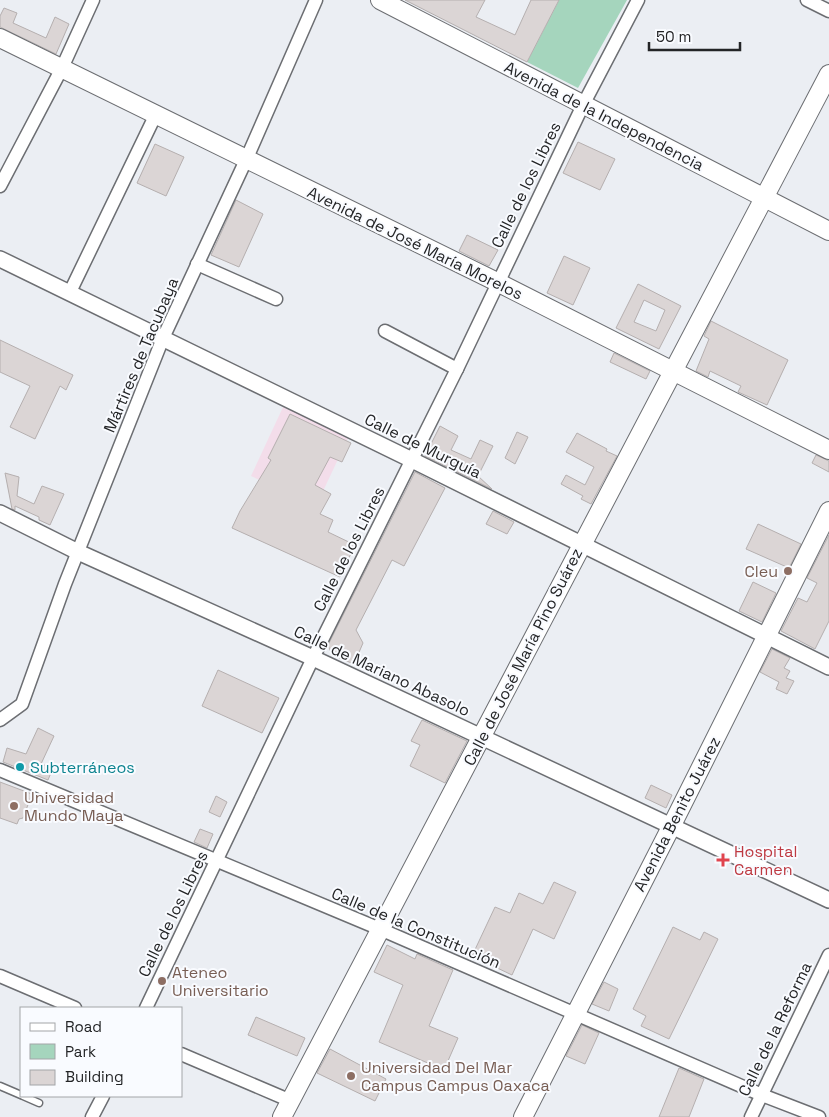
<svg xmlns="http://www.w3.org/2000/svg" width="829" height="1117" viewBox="0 0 829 1117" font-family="'Space Grotesk',sans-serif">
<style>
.education{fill:#f3ddea}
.green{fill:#a5d5bd}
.building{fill:#dbd5d5;stroke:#b5afaf;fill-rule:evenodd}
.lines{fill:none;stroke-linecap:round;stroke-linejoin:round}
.service-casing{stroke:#6c6e72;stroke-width:9}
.minor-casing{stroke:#6c6e72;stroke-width:15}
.tertiary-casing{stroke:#6c6e72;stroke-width:18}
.secondary-casing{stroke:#6c6e72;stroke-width:20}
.service{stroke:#fff;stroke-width:6}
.minor{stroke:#fff;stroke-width:12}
.tertiary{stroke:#fff;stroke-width:15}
.secondary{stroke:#fff;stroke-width:18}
.education-dot{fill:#8d6e63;stroke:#f9fbff;stroke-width:2}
.culture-dot{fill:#0f9aa8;stroke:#f9fbff;stroke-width:2}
.health-dot{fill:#e0444e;stroke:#f9fbff;stroke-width:2}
.labels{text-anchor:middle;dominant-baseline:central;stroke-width:4;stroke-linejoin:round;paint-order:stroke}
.street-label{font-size:16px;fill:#232426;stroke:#f9fbff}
.education-label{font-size:16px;fill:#785e54;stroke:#f9fbff;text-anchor:start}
.culture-label{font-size:16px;fill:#0d838f;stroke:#f9fbff;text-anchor:start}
.health-label{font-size:16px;fill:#be3a42;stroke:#f9fbff;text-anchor:start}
</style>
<rect width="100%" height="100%" fill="#ebeef3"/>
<!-- education -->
<path class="education" d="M 284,405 L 349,436 L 316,506 L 251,476 Z"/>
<!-- green -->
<path class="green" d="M 559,0 L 627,0 L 578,88 L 527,62 Z"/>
<!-- building -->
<g class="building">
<path d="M 405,0 L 485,0 L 476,17 L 515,35 L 531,0 L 559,0 L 527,62 Z"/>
<path d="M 4,8 L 17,13 L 13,23 L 46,38 L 55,17 L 69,24 L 56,54 L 0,27 L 0,16 Z"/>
<path d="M 578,142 L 615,159 L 600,190 L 563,173 Z"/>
<path d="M 155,144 L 184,157 L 166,196 L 137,183 Z"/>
<path d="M 236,200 L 263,214 L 239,267 L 211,255 Z"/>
<path d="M 467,235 L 498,250 L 489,266 L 459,251 Z"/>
<path d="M 564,256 L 590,268 L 573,305 L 547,293 Z"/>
<path d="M 638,284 L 681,306 L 659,349 L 616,328 ZM 644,300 L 665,310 L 656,331 L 634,322 Z"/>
<path d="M 711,321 L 788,360 L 767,405 L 738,392 L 741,386 L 710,371 L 708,377 L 696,371 L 709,339 L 704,336 Z"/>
<path d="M 0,340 L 73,375 L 66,390 L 60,386 L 35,439 L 10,427 L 30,386 L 0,372 Z"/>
<path d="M 614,353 L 650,371 L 646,379 L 610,362 Z"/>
<path d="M 290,414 L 351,443 L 342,462 L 330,457 L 315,485 L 331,494 L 320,514 L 333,520 L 328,532 L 355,545 L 340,577 L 232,528 L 240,511 L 271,460 L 268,458 Z"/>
<path d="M 440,426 L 458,436 L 451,450 L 471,459 L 480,440 L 493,446 L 478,476 L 492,489 L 425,456 Z"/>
<path d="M 517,432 L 528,437 L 515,464 L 505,458 Z"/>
<path d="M 577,433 L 607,449 L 606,451 L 617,456 L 591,504 L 581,499 L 583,496 L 561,484 L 566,475 L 585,485 L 594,467 L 566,452 Z"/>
<path d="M 816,455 L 829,461 L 829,472 L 812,463 Z"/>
<path d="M 415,472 L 445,488 L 404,566 L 392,560 L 356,630 L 363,643 L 354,664 L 332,655 L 328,645 Z"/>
<path d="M 5,473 L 19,477 L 17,496 L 34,504 L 42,486 L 64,494 L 50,525 L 39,520 L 39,517 L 15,506 L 15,510 L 12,509 Z"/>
<path d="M 493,511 L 514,522 L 507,534 L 486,524 Z"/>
<path d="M 758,524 L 801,544 L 789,568 L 746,549 Z"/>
<path d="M 829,535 L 829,621 L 815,649 L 781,631 L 798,598 L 807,602 L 817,583 L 807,578 Z"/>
<path d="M 753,582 L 776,593 L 762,622 L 739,611 Z"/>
<path d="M 772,649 L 790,658 L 784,668 L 790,671 L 786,678 L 794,681 L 787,694 L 776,689 L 779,682 L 760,672 Z"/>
<path d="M 218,670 L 279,698 L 262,733 L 202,706 Z"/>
<path d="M 422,720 L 467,741 L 445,783 L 410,766 L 420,745 L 411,741 Z"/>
<path d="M 38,728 L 54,736 L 41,764 L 53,768 L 48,780 L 3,762 L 7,748 L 26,754 Z"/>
<path d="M 0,782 L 32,794 L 23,818 L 19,819 L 17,824 L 0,818 Z"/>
<path d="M 651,785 L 672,795 L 666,808 L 645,798 Z"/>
<path d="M 216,796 L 227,802 L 220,817 L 209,812 Z"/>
<path d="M 200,829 L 213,834 L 207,848 L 194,842 Z"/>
<path d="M 554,882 L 576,892 L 554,939 L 533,929 L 512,975 L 472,956 L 495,907 L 510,913 L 519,893 L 543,904 Z"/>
<path d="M 673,927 L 700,940 L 704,932 L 718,939 L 669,1039 L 641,1026 L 646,1016 L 633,1009 Z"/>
<path d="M 387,945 L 415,959 L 417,954 L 453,970 L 429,1026 L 458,1038 L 444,1070 L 379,1042 L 403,985 L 374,972 Z"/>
<path d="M 604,982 L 618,989 L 609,1011 L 592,1004 Z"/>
<path d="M 256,1017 L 305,1038 L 297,1056 L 248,1035 Z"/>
<path d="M 582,1025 L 599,1033 L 585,1064 L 566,1056 Z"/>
<path d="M 330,1049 L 386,1079 L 375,1101 L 317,1073 Z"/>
<path d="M 679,1068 L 704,1079 L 689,1117 L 659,1117 Z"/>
</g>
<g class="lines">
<!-- service casing -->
<g class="service-casing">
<g id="service">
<path d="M 0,1086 L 21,1095"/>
<path d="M 23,1096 L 39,1103"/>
</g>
</g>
<!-- minor casing -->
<g class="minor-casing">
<g id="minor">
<path d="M 807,0 L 829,11"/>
<path d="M 0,186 L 62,68 L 93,0"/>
<path d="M 197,264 L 276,299"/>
<path d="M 70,292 L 156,114"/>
<path d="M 385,331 L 457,369"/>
<path d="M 0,720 L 22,704 L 65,584 L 163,338 L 246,160 L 316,0"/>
<path d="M 0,770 L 380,929 L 762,1095 L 819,1117"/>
<path d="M 0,976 L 75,1008"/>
<path d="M 146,1008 L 313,658 L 457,369 L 583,105 L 638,0"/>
<path d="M 181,1054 L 291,1101"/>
<path d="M 92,1117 L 103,1096"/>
<path d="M 751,1117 L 829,955"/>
</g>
</g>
<!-- tertiary casing -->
<g class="tertiary-casing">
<g id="tertiary">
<path d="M 0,259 L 412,460 L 829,667"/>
<path d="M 0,513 L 78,552 L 313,658 L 829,900"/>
</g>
</g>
<!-- secondary casing -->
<g class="secondary-casing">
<g id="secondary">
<path d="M 380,0 L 829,231"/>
<path d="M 0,38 L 497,282 L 829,450"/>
<path d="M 282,1117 L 829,74"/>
<path d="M 523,1117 L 671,827 L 829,511"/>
</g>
</g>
<!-- service -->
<use href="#service" class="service"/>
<!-- minor -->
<use href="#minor" class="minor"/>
<!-- tertiary -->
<use href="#tertiary" class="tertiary"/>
<!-- secondary -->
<use href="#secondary" class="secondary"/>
</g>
<!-- markers -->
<g class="education-dot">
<circle cx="788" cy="571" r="5"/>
<circle cx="14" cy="806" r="5"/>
<circle cx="162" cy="981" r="5"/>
<circle cx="351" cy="1076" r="5"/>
</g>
<circle class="culture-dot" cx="20" cy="767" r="5"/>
<path class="health-dot" d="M720.5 852.5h5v5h5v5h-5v5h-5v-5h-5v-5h5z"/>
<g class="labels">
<!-- street labels -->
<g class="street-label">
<text transform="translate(604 116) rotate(27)">Avenida de la Independencia</text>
<text transform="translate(526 185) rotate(-64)">Calle de los Libres</text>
<text transform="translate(415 243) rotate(26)">Avenida de José María Morelos</text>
<text transform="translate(141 355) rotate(-67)">Mártires de Tacubaya</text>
<text transform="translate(423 446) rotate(26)">Calle de Murguía</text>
<text transform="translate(349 549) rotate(-63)">Calle de los Libres</text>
<text transform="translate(523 657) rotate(-63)">Calle de José María Pino Suárez</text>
<text transform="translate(382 671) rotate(25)">Calle de Mariano Abasolo</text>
<text transform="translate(677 814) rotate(-63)">Avenida Benito Juárez</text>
<text transform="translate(173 914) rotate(-64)">Calle de los Libres</text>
<text transform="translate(416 928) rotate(23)">Calle de la Constitución</text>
<text transform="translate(775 1029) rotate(-64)">Calle de la Reforma</text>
</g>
<!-- education labels -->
<g class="education-label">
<text x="778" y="571" text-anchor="end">Cleu</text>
<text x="24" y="797">Universidad<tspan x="24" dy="18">Mundo Maya</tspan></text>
<text x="172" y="972">Ateneo<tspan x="172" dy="18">Universitario</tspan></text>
<text x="361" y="1067">Universidad Del Mar<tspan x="361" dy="18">Campus Campus Oaxaca</tspan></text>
</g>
<!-- culture labels -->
<g class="culture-label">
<text x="30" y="767">Subterráneos</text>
</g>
<!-- health labels -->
<g class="health-label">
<text x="734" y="851">Hospital<tspan x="734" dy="18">Carmen</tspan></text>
</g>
</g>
<!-- legend -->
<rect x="20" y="1007" width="162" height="90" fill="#f9fbff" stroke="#a3a5a8"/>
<rect x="30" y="1023" width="25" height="8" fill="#ffffff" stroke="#a3a5a8"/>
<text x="65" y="1032" font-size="15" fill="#232426">Road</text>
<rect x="30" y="1044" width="25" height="15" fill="#a5d5bd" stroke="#a3a5a8"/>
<text x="65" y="1057" font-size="15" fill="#232426">Park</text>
<rect x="30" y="1070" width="25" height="15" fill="#dbd5d5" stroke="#a3a5a8"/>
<text x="65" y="1082" font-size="15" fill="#232426">Building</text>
<!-- scale -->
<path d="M649 42v8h91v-8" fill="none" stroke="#232426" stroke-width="2.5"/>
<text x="656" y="42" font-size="15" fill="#232426" stroke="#f9fbff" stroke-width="4" paint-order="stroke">50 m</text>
</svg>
